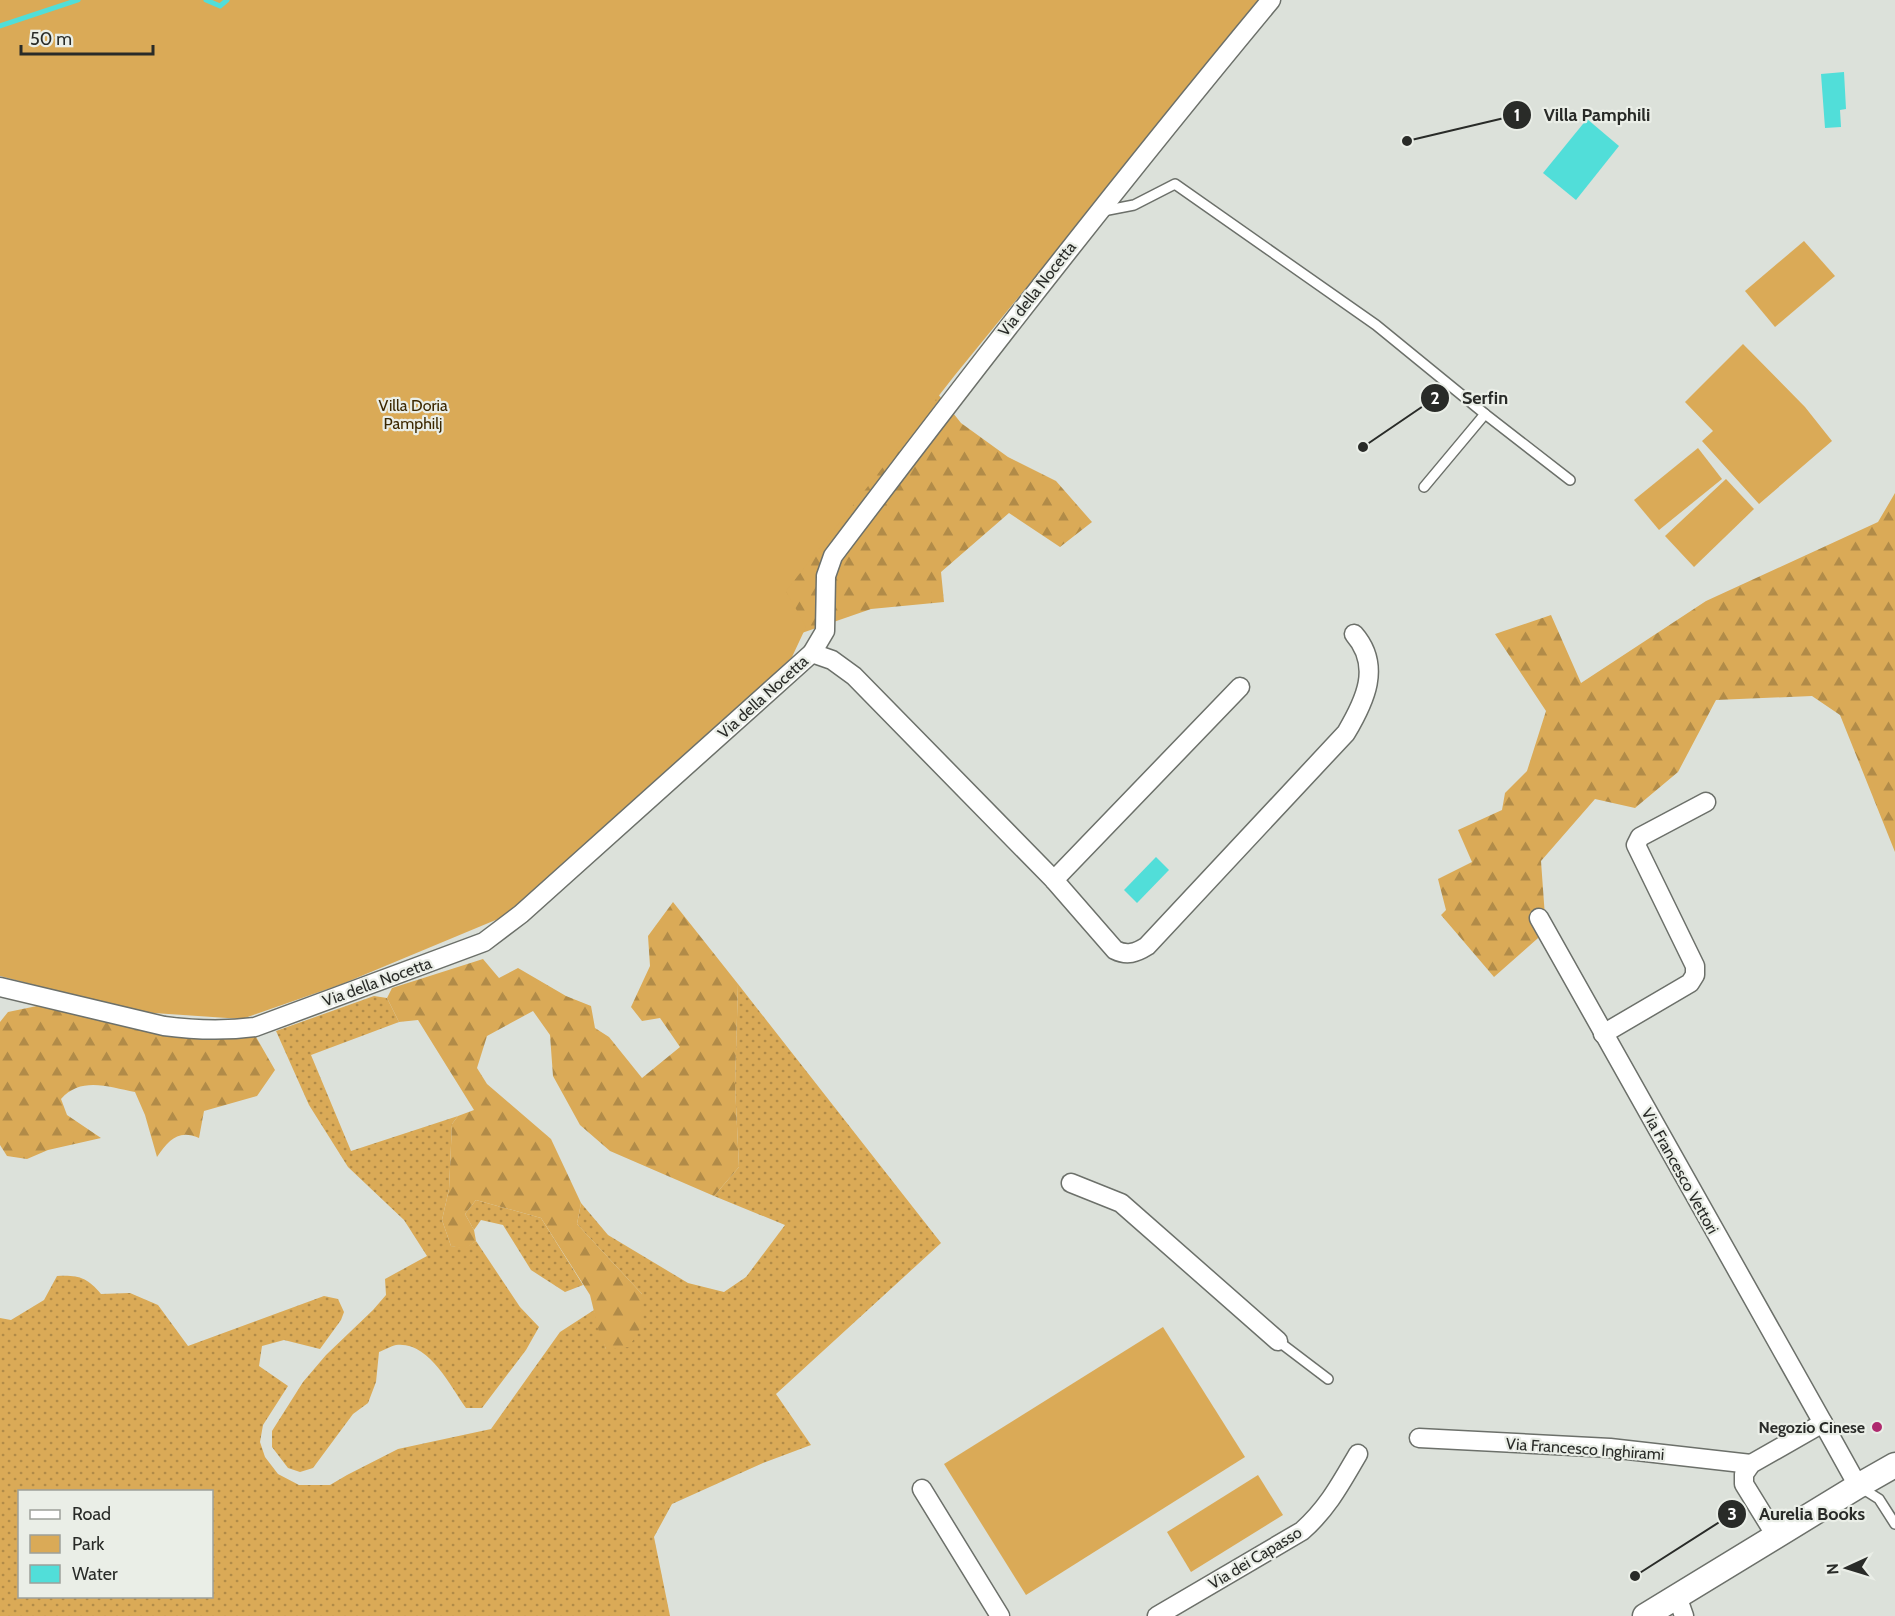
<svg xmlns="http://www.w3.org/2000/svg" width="1895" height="1616" viewBox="0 0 1895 1616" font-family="Cabin,sans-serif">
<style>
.grass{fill:url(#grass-dots);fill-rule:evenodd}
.forest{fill:url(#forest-firs)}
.green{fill:#daaa57}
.water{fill:#51ded9}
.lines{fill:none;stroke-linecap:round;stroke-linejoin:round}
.stream{stroke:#51ded9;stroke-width:5}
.lane-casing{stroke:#6c706a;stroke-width:12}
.street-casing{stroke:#6c706a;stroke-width:21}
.secondary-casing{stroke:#6c706a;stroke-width:27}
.lane{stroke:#fff;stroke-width:9}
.street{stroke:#fff;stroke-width:18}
.secondary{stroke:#fff;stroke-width:24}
.poi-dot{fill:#af296e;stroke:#eaeee7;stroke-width:2}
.labels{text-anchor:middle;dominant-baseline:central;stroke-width:4.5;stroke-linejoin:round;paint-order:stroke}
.street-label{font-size:16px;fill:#292b28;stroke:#eaeee7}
.park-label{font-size:16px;fill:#3c2801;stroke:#eaeee7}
.poi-label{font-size:16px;font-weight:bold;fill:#292b28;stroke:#eaeee7;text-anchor:end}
.leader{fill:none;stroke:#292b28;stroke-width:2}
.callout-dot{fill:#292b28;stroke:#eaeee7;stroke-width:2}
.mark-label{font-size:18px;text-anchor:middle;font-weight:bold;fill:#fff}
.callout-label{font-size:18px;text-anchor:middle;font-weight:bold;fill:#292b28;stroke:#eaeee7;stroke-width:4.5;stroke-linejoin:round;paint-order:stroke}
</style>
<defs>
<pattern id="grass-dots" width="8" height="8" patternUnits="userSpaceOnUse" patternTransform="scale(1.5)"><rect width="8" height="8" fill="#daaa57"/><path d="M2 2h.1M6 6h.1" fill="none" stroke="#b18b48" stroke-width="1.8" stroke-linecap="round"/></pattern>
<pattern id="forest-firs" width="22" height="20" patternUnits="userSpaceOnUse" patternTransform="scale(1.5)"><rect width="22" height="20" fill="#daaa57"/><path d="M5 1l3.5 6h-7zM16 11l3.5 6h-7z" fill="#b18b48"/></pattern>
</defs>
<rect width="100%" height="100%" fill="#dce1da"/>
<!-- grass -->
<g class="grass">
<path d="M 738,984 L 941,1243 L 776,1394 L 811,1445 L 763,1463 L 672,1504 L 654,1537 L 670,1616 L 0,1616 L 0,1318 L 11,1320 L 44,1300 L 57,1276 C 78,1275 87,1277 101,1294 L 130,1293 L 158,1305 L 188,1346 L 324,1296 L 338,1299 L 344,1312 L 341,1320 L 320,1349 L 284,1340 L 262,1346 L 259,1366 L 288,1386 L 263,1425 L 260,1442 L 265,1457 L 278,1474 L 299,1485 L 330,1485 L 347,1475 L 398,1449 L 491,1429 L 560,1332 L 594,1310 L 606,1349 L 642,1294 L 577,1224 L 581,1203 L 608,1235 L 688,1283 L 724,1292 L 746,1277 L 785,1225 L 714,1196 L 739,1167 L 735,1085 ZM 20,1492 L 212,1492 L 212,1596 L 20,1596 Z"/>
<path d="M 374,996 L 387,998 L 399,1022 L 311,1055 L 351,1151 L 458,1116 L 452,1124 L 449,1189 L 442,1220 L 451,1246 L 465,1248 L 476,1241 L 520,1307 L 539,1327 L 526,1350 L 482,1408 L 466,1408 C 450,1386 429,1341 396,1345 C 391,1346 384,1350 379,1352 L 376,1382 L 368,1403 L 353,1414 L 313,1468 L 300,1472 L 288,1468 L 272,1447 L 272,1431 L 303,1382 L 326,1355 L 373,1310 L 386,1295 L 385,1279 L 427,1256 L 404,1220 L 348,1167 L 309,1105 L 276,1031 Z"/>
<path d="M 476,1200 L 541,1218 L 583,1285 L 565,1292 L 531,1270 L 503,1225 L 481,1220 L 474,1230 L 465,1214 Z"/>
</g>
<!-- forest -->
<g class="forest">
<path d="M 914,364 L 961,423 L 1008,457 L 1056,481 L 1092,522 L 1060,547 L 1009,513 L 941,572 L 944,602 L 871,609 L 773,643 L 629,422 Z"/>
<path d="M 1895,493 L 1895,852 L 1840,715 L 1812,696 L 1716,700 L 1678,772 L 1635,808 L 1595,799 L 1541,861 L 1546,931 L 1494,977 L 1441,915 L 1446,910 L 1438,879 L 1472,862 L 1458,830 L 1502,810 L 1505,793 L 1527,771 L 1546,711 L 1495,634 L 1551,615 L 1581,683 L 1706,601 L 1878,522 Z"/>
<path d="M 673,902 L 738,984 L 735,1085 L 739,1167 L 714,1196 L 610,1151 L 580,1125 L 553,1076 L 550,1035 L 533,1011 L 487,1036 L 477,1068 L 487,1084 L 551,1139 L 581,1203 L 577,1224 L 642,1294 L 642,1325 L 629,1347 L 606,1349 L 599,1332 L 590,1295 L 541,1218 L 476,1200 L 465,1214 L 474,1230 L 476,1241 L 465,1249 L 451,1246 L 442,1220 L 449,1189 L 452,1124 L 458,1116 L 474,1110 L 418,1020 L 399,1022 L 387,998 L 392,988 L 483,959 L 499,978 L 518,968 L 566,996 L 591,1006 L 595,1028 L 609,1037 L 642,1078 L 680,1047 L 660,1018 L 642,1021 L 631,1007 L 650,966 L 648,936 Z"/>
<path d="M 37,1006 L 134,1028 L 256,1037 L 275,1070 L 257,1096 L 204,1111 L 199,1138 C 178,1129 169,1140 157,1157 L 145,1115 L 135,1092 C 109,1087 81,1076 61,1099 L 67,1115 L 101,1138 L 48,1150 L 27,1159 L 7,1156 L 0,1145 L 0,1022 L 8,1012 Z"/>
</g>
<!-- green -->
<g class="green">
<path d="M 0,0 L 1261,0 L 955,375 L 786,591 L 806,627 L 792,657 L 618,822 L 517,911 L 342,984 L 242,1019 L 139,1012 L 0,976 Z"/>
<path d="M 1804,241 L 1835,276 L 1775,327 L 1745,291 Z"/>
<path d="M 1743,344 L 1805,407 L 1832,441 L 1759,504 L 1702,441 L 1713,431 L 1685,402 Z"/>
<path d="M 1698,448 L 1722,479 L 1659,530 L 1634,500 Z"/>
<path d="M 1726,479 L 1754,509 L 1694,567 L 1665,536 Z"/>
<path d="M 1163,1327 L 1245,1457 L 1026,1595 L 944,1464 Z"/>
<path d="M 1258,1475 L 1283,1515 L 1191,1572 L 1167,1532 Z"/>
</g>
<!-- water -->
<g class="water">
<path d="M 1844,72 L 1846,109 L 1840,110 L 1841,127 L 1825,128 L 1821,74 Z"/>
<path d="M 1587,119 L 1619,146 L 1576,200 L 1543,173 Z"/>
<path d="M 1156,857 L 1169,870 L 1137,903 L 1124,890 Z"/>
</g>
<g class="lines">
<!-- stream -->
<g class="stream">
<path d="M 206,0 L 220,6 L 227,0"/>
<path d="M 0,26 L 78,0"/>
</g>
<!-- lane casing -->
<g class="lane-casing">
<g id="lane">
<path d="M 1103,211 L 1134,205 L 1175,184 L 1376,325 L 1485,414 L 1570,480"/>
<path d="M 1424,487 L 1485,414"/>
<path d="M 1278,1341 L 1328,1379"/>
<path d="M 1860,1487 L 1879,1499 L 1895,1524"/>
</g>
</g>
<!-- street casing -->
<g class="street-casing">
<g id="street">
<path d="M 812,653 L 832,660 L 854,676 L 1054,880 L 1115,950 C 1127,956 1136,953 1147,946 L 1346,733 C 1365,701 1382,666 1354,634"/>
<path d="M 1054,880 L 1240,687"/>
<path d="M 1539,918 L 1823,1423"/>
<path d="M 0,987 L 164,1026 C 194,1030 225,1031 255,1027 L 484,942 L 521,914 L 812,653 L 825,631 L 826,576 L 833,556 C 975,368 1120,182 1271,0"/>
<path d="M 1603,1034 L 1690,983 L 1695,975 L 1695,966 L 1636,845 L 1640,837 L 1706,802"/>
<path d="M 1071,1183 L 1121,1203 L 1278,1341"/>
<path d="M 1419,1438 L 1610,1448 L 1751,1464"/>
<path d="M 922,1489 L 1000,1616"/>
<path d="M 1776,1536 L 1744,1484 L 1744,1474 L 1751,1464 L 1823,1423 L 1858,1486"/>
<path d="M 1677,1596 L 1684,1616"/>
<path d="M 1157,1616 L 1302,1531 C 1328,1508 1341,1483 1358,1454"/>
</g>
</g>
<!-- secondary casing -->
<g class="secondary-casing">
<path id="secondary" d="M 1645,1616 L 1858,1486 L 1895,1465"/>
</g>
<!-- lane -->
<use href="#lane" class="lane"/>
<!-- street -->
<use href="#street" class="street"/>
<!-- secondary -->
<use href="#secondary" class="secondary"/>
</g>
<!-- markers -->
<circle class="poi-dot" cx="1877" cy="1427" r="6"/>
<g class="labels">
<!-- street labels -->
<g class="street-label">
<text transform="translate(1037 289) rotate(-52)">Via della Nocetta</text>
<text transform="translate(763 697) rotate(-42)">Via della Nocetta</text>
<text transform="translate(377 982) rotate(-20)">Via della Nocetta</text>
<text transform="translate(1680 1171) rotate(61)">Via Francesco Vettori</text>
<text transform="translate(1585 1449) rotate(4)">Via Francesco Inghirami</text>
<text transform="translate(1255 1558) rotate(-31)">Via dei Capasso</text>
</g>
<!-- park labels -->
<g class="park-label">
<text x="413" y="405">Villa Doria<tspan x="413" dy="18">Pamphilj</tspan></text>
</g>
<!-- poi labels -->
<g class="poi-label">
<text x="1865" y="1427">Negozio Cinese</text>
</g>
</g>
<!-- callouts -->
<path class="leader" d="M1407 141L1517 115M1363 447L1435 398M1635 1576L1732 1514"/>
<g class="callout-dot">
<circle cx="1407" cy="141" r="6"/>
<circle cx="1363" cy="447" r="6"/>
<circle cx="1635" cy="1576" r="6"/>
<circle cx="1517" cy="115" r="15"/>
<circle cx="1435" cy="398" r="15"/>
<circle cx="1732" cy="1514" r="15"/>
</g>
<g class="mark-label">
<text x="1517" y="121">1</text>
<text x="1435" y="404">2</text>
<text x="1732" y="1520">3</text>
</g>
<g class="callout-label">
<text x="1597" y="121">Villa Pamphili</text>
<text x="1485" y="404">Serfin</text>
<text x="1812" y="1520">Aurelia Books</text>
</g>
<!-- legend -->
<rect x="18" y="1490" width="195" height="108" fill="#eaeee7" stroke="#9da09b" stroke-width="1.5"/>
<rect x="30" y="1510" width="30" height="9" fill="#ffffff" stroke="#9da09b" stroke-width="1.5"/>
<text x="72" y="1520" font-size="18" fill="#292b28">Road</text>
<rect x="30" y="1535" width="30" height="18" fill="#daaa57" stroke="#9da09b" stroke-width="1.5"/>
<text x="72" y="1550" font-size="18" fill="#292b28">Park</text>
<rect x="30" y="1565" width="30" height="18" fill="#51ded9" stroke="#9da09b" stroke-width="1.5"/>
<text x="72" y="1580" font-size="18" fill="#292b28">Water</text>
<!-- north arrow -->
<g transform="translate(1847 1568) rotate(266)" stroke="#eaeee7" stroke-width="4.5" paint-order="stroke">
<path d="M0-4.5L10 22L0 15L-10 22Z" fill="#292b28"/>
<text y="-9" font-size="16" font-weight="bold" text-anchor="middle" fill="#292b28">N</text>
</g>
<!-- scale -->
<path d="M21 45v9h132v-9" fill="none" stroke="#292b28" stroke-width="3"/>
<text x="30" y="45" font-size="18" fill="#292b28" stroke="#eaeee7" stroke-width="4.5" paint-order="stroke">50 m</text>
</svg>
